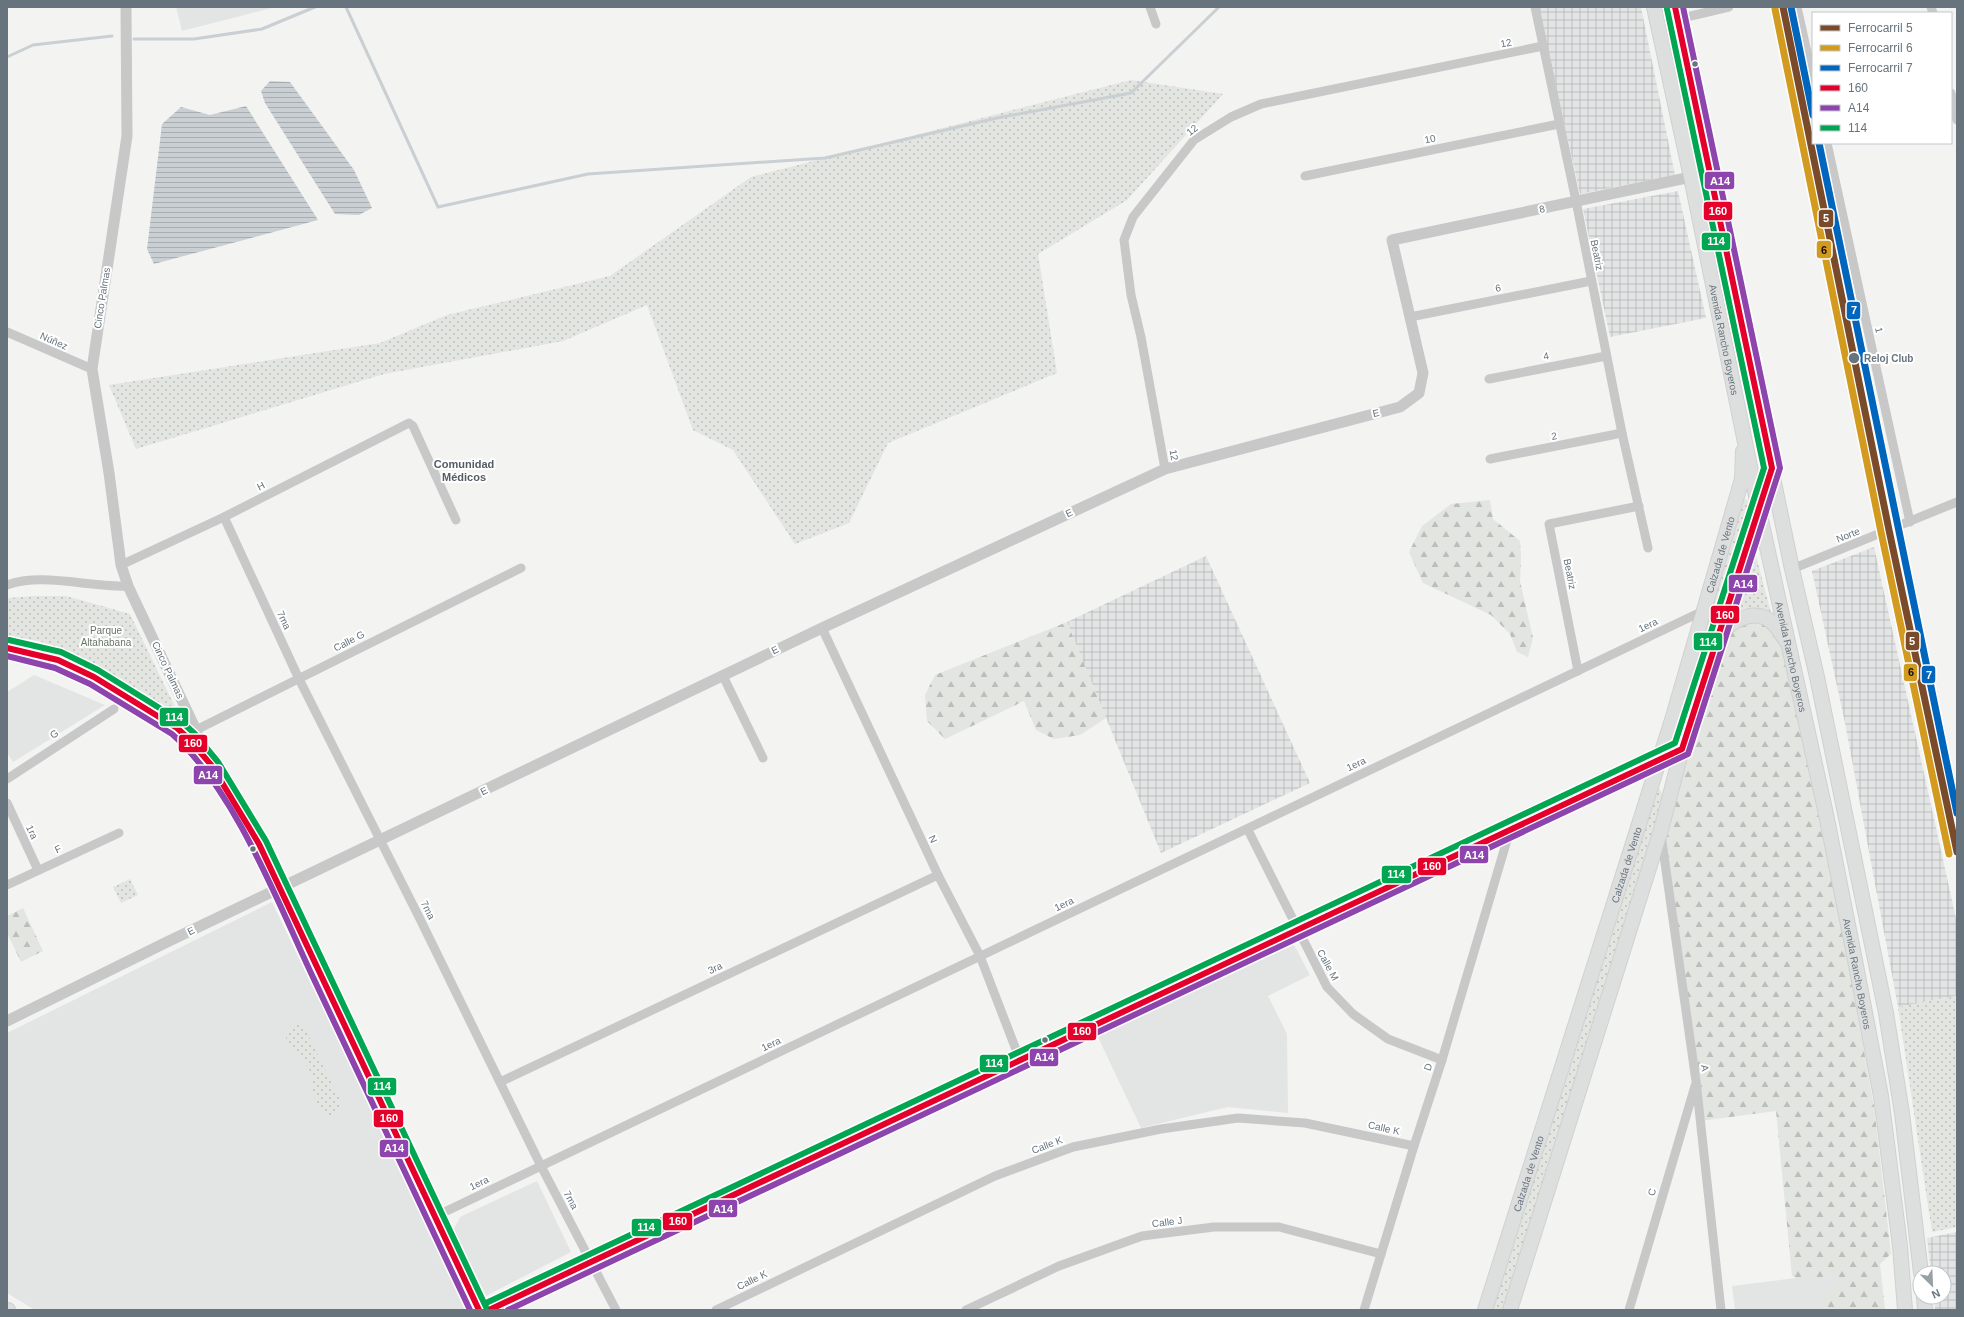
<svg xmlns="http://www.w3.org/2000/svg" width="1964" height="1317" viewBox="0 0 1964 1317" font-family="Arial,sans-serif">
<style>
.built{fill:#e3e4e4}
.industrial{fill:url(#industrial-grid)}
.grass{fill:url(#grass-dots)}
.forest{fill:url(#forest-firs)}
.water{fill:url(#water-rules)}
.lines{fill:none;stroke-linecap:round;stroke-linejoin:round}
.stream{stroke:#c9cfd2;stroke-width:3}
.secondary-casing{stroke:#d0d0d0;stroke-width:14}
.primary-casing{stroke:#d0d1d1;stroke-width:16}
.trunk-casing{stroke:#d0d0d0;stroke-width:16}
.minor{stroke:#c8c8c9;stroke-width:9}
.tertiary{stroke:#c8c8c9;stroke-width:11}
.secondary{stroke:#dddede;stroke-width:12}
.primary{stroke:#dddede;stroke-width:14}
.trunk{stroke:#dddede;stroke-width:14}
.bus-1-casing{stroke:#fff;stroke-width:9}
.bus-2-casing{stroke:#fff;stroke-width:9}
.bus-3-casing{stroke:#fff;stroke-width:9}
.bus-1{stroke:#e4002b;stroke-width:6}
.bus-2{stroke:#8e44ad;stroke-width:6}
.bus-3{stroke:#00a651;stroke-width:6}
.rail-1-casing{stroke:#fff;stroke-width:10}
.rail-2-casing{stroke:#fff;stroke-width:10}
.rail-3-casing{stroke:#fff;stroke-width:10}
.rail-1{stroke:#7a4b2a;stroke-width:7}
.rail-2{stroke:#d39a20;stroke-width:7}
.rail-3{stroke:#0065bd;stroke-width:7}
.bus-dot{fill:#67747e;stroke:#fff;stroke-width:1.5}
.labels{text-anchor:middle;dominant-baseline:central;stroke-width:4;stroke-linejoin:round;paint-order:stroke}
.street-label{font-size:10px;fill:#67747e;stroke:#fff}
.stop-label{font-size:10px;font-weight:bold;fill:#67747e;stroke:#fff;text-anchor:start}
.park-label{font-size:10px;fill:#687665;stroke:#fff}
.neighbourhood-label{font-size:11px;font-weight:bold;fill:#545d64;stroke:#fff}
.line-badge{stroke:#fff;stroke-width:1.5}
.badge-label{font-size:11px;text-anchor:middle;font-weight:bold;fill:#fff}
.pale-badge-label{font-size:11px;text-anchor:middle;font-weight:bold;fill:#111}
</style>
<defs>
<pattern id="industrial-grid" width="8" height="8" patternUnits="userSpaceOnUse"><rect width="8" height="8" fill="#e3e4e4"/><path d="M0 4h8M4 0v8" fill="none" stroke="#bcbdbe"/></pattern>
<pattern id="grass-dots" width="8" height="8" patternUnits="userSpaceOnUse"><rect width="8" height="8" fill="#e2e5e0"/><path d="M2 2h.1M6 6h.1" fill="none" stroke="#bbbebb" stroke-width="1.8" stroke-linecap="round"/></pattern>
<pattern id="forest-firs" width="22" height="20" patternUnits="userSpaceOnUse"><rect width="22" height="20" fill="#e2e5e0"/><path d="M5 1l3.5 6h-7zM16 11l3.5 6h-7z" fill="#bbbebb"/></pattern>
<pattern id="water-rules" width="6" height="5" patternUnits="userSpaceOnUse"><rect width="6" height="5" fill="#c9cfd2"/><path d="M0 2.5h6" fill="none" stroke="#a7adb0"/></pattern>
</defs>
<rect width="100%" height="100%" fill="#f3f3f2"/>
<!-- built -->
<g class="built">
<path d="M 176,7 L 276,7 L 182,31 Z"/>
<path d="M 34,675 L 105,705 L 13,762 L 7,753 L 7,692 Z"/>
<path d="M 272,902 L 468,1310 L 35,1310 L 7,1293 L 7,1033 Z"/>
<path d="M 1293,943 L 1310,975 L 1268,996 L 1287,1034 L 1288,1113 L 1228,1107 L 1141,1128 L 1097,1035 Z"/>
<path d="M 537,1181 L 571,1252 L 486,1296 L 454,1229 L 460,1217 Z"/>
<path d="M 1868,1269 L 1872,1310 L 1735,1310 L 1732,1286 Z"/>
</g>
<!-- industrial -->
<g class="industrial">
<path d="M 1538,7 L 1641,7 L 1675,175 L 1580,194 Z"/>
<path d="M 1678,191 L 1706,318 L 1610,337 L 1583,209 Z"/>
<path d="M 1874,547 L 1957,923 L 1957,996 L 1898,1007 L 1845,723 L 1812,571 Z"/>
<path d="M 1206,556 L 1310,783 L 1161,853 L 1067,622 Z"/>
<path d="M 1957,1232 L 1957,1310 L 1935,1310 L 1934,1297 L 1944,1297 L 1944,1273 L 1931,1273 L 1927,1238 Z"/>
</g>
<!-- grass -->
<g class="grass">
<path d="M 1131,80 L 1223,94 L 1127,200 L 1038,254 L 1057,373 L 888,443 L 849,523 L 795,544 L 733,450 L 693,430 L 647,305 L 563,341 L 384,374 L 136,449 L 109,385 L 380,343 L 447,315 L 610,276 L 751,177 Z"/>
<path d="M 1746,499 L 1752,504 L 1725,598 L 1683,725 L 1677,728 L 1742,500 Z"/>
<path d="M 1754,548 L 1771,613 C 1756,607 1746,607 1731,612 Z"/>
<path d="M 36,596 L 66,596 L 130,614 L 179,715 L 96,664 L 39,641 L 7,636 L 7,598 Z"/>
<path d="M 1657,782 L 1662,794 L 1661,806 L 1504,1310 L 1491,1310 Z"/>
<path d="M 130,879 L 138,895 L 121,903 L 113,887 Z"/>
<path d="M 1957,996 L 1957,1227 L 1932,1232 L 1898,1007 Z"/>
<path d="M 300,1024 L 305,1028 L 340,1100 L 342,1107 L 333,1116 L 328,1116 C 321,1109 312,1096 311,1086 C 310,1081 312,1076 310,1071 C 303,1056 277,1045 289,1027 Z"/>
</g>
<!-- forest -->
<g class="forest">
<path d="M 1490,500 L 1493,519 L 1520,541 L 1521,557 L 1520,581 L 1533,638 L 1528,657 L 1517,652 L 1510,634 L 1491,615 L 1423,583 L 1409,552 L 1422,526 L 1451,504 Z"/>
<path d="M 1763,617 L 1790,645 L 1874,1106 L 1891,1254 L 1880,1264 L 1885,1310 L 1828,1310 L 1822,1301 L 1841,1278 L 1832,1273 C 1816,1279 1808,1285 1792,1276 L 1776,1111 L 1700,1121 L 1661,830 L 1719,635 Z"/>
<path d="M 1067,622 L 1106,718 L 1080,735 L 1054,739 L 1036,730 L 1024,701 L 945,739 L 927,721 L 925,695 L 935,675 Z"/>
<path d="M 23,908 L 43,951 L 21,962 L 7,933 L 7,916 Z"/>
</g>
<!-- water -->
<g class="water">
<path d="M 270,81 L 290,82 L 354,170 L 372,208 L 359,215 L 335,214 L 265,103 L 261,91 Z"/>
<path d="M 246,106 L 318,220 L 154,264 L 147,249 L 162,124 L 181,107 L 210,115 Z"/>
</g>
<g class="lines">
<!-- stream -->
<g class="stream">
<path d="M 346,7 L 438,207 L 588,174 L 825,158 L 997,118 L 1131,93 L 1219,7"/>
<path d="M 134,39 L 194,39 L 262,29 L 315,7"/>
<path d="M 7,57 L 33,45 L 112,36"/>
</g>
<!-- secondary casing -->
<g class="secondary-casing">
<path id="secondary" d="M 7,648 L 58,660 L 94,677 L 177,728 C 211,754 237,807 259,844 L 479,1310"/>
</g>
<!-- primary casing -->
<g class="primary-casing">
<g id="primary">
<path id="s1" d="M 1485,1310 L 1672,720 L 1742,479 L 1743,451"/>
<path d="M 1510,1310 L 1661,830 L 1682,749 L 1759,511"/>
</g>
</g>
<!-- trunk casing -->
<g class="trunk-casing">
<g id="trunk">
<path id="s2" d="M 1654,7 L 1691,177 L 1759,511 L 1826,814 L 1854,955 L 1881,1096 L 1900,1246 L 1905,1310"/>
<path d="M 1675,7 L 1792,569 L 1817,677 L 1886,1013 L 1902,1113 L 1921,1273"/>
<path d="M 1719,635 C 1730,623 1749,610 1766,618 C 1775,622 1782,635 1787,642"/>
<path d="M 1924,1297 L 1925,1310"/>
<path d="M 7,1310 L 8,1310"/>
</g>
</g>
<!-- minor -->
<g class="minor">
<path d="M 1150,7 L 1156,24"/>
<path d="M 1535,7 L 1576,201 L 1622,433 L 1648,548"/>
<path d="M 1797,7 L 1813,79"/>
<path d="M 1931,7 L 1933,13"/>
<path d="M 1678,19 L 1729,7"/>
<path d="M 1951,93 L 1957,120"/>
<path d="M 1827,143 L 1910,522"/>
<path d="M 1305,176 L 1559,124"/>
<path d="M 1410,317 L 1591,281"/>
<path d="M 7,332 L 92,369"/>
<path d="M 1489,379 L 1606,356"/>
<path d="M 1490,459 L 1622,433"/>
<path d="M 1165,469 L 1141,337 L 1131,295 L 1124,240 L 1133,217 L 1194,140 L 1231,117 L 1261,104 L 1543,46"/>
<path d="M 224,517 L 299,679 L 419,917 L 541,1166 L 616,1310"/>
<path d="M 121,565 L 224,517 L 409,423 L 413,426 L 456,520"/>
<path d="M 1792,569 L 1957,502"/>
<path d="M 7,585 C 43,572 90,588 128,586"/>
<path d="M 822,628 L 938,875 L 980,956 L 1020,1060"/>
<path d="M 1578,671 L 1549,524 L 1639,506"/>
<path d="M 723,676 L 763,758"/>
<path d="M 192,734 L 196,730 L 521,568"/>
<path d="M 7,779 L 114,709"/>
<path d="M 7,803 L 38,870"/>
<path d="M 1248,830 L 1327,987 L 1353,1014 L 1388,1039 L 1442,1060"/>
<path d="M 1661,835 L 1696,1081 L 1721,1310"/>
<path d="M 7,885 L 119,833"/>
<path d="M 500,1082 L 938,875"/>
<path d="M 434,1217 L 1703,611"/>
<path d="M 716,1310 L 995,1176 L 1073,1147 L 1161,1129 L 1238,1118 L 1305,1123 L 1414,1146"/>
<path d="M 966,1310 L 1059,1266 L 1142,1236 L 1214,1227 L 1279,1227 L 1381,1254"/>
<path d="M 1364,1310 L 1414,1146 L 1442,1060 L 1510,830"/>
<path d="M 1629,1310 L 1695,1086"/>
</g>
<!-- tertiary -->
<g class="tertiary">
<path d="M 126,7 L 127,136 L 92,369 L 109,473 L 121,565 L 128,586 L 196,730 L 203,754"/>
<path d="M 7,1021 L 167,942 L 822,628 L 1165,469 L 1400,407 L 1419,393 L 1423,373 L 1392,240 L 1691,177"/>
<path d="M 489,1310 L 1682,749"/>
</g>
<!-- secondary -->
<use href="#secondary" class="secondary"/>
<!-- primary -->
<use href="#primary" class="primary"/>
<!-- trunk -->
<use href="#trunk" class="trunk"/>
<!-- bus-1 casing -->
<g class="bus-1-casing">
<g id="bus-1">
<path d="M 7,648 L 58,660 L 94,677 L 177,728 L 189,739 L 212,766 L 259,844 L 479,1310"/>
<path d="M 489,1310 L 1682,749 L 1772,468 L 1675,7"/>
</g>
</g>
<!-- bus-2 casing -->
<g class="bus-2-casing">
<g id="bus-2">
<path d="M 7,656 L 55,668 L 90,684 L 172,734 C 234,789 276,898 311,973 C 364,1085 417,1198 470,1310"/>
<path d="M 508,1310 L 1688,754 L 1780,468 L 1683,7"/>
</g>
</g>
<!-- bus-3 casing -->
<g class="bus-3-casing">
<g id="bus-3">
<path d="M 9,640 L 61,652 L 98,670 L 182,722 L 195,734 L 218,762 L 266,841 L 486,1307"/>
<path d="M 486,1303 L 1675,743 L 1764,468 L 1667,9"/>
</g>
</g>
<!-- bus-1 -->
<use href="#bus-1" class="bus-1"/>
<!-- bus-2 -->
<use href="#bus-2" class="bus-2"/>
<!-- bus-3 -->
<use href="#bus-3" class="bus-3"/>
<!-- rail-1 casing -->
<g class="rail-1-casing">
<path id="rail-1" d="M 1783,7 L 1889,530 L 1957,852"/>
</g>
<!-- rail-2 casing -->
<g class="rail-2-casing">
<path id="rail-2" d="M 1775,9 L 1881,532 L 1949,854"/>
</g>
<!-- rail-3 casing -->
<g class="rail-3-casing">
<g id="rail-3">
<path d="M 1791,7 L 1813,115"/>
<path d="M 1819,143 L 1957,813"/>
</g>
</g>
<!-- rail-1 -->
<use href="#rail-1" class="rail-1"/>
<!-- rail-2 -->
<use href="#rail-2" class="rail-2"/>
<!-- rail-3 -->
<use href="#rail-3" class="rail-3"/>
</g>
<!-- markers -->
<g class="bus-dot">
<circle cx="1695" cy="64" r="3.5"/>
<circle cx="1854" cy="358" r="6"/>
<circle cx="253" cy="849" r="3.5"/>
<circle cx="1045" cy="1040" r="3.5"/>
</g>
<g class="labels">
<!-- street labels -->
<g class="street-label">
<text transform="translate(1506 43) rotate(-12)">12</text>
<text transform="translate(1192 130) rotate(-38)">12</text>
<text transform="translate(1430 139) rotate(-12)">10</text>
<text transform="translate(1542 209) rotate(-12)">8</text>
<text transform="translate(1597 255) rotate(79)">Beatriz</text>
<text transform="translate(1498 288) rotate(-11)">6</text>
<text transform="translate(102 298) rotate(-81)">Cinco Palmas</text>
<text transform="translate(1879 330) rotate(78)">1</text>
<text stroke="none"><textPath href="#s2" startOffset="340">Avenida Rancho Boyeros</textPath></text>
<text transform="translate(54 341) rotate(24)">Núñez</text>
<text transform="translate(1546 356) rotate(-11)">4</text>
<text transform="translate(1376 413) rotate(-13)">E</text>
<text transform="translate(1554 436) rotate(-11)">2</text>
<text transform="translate(1174 455) rotate(80)">12</text>
<text transform="translate(261 486) rotate(-27)">H</text>
<text transform="translate(1069 513) rotate(-25)">E</text>
<text transform="translate(1848 535) rotate(-22)">Norte</text>
<text stroke="none"><textPath href="#s1" startOffset="791">Calzada de Vento</textPath></text>
<text transform="translate(1570 574) rotate(79)">Beatriz</text>
<text transform="translate(284 620) rotate(65)">7ma</text>
<text transform="translate(1648 625) rotate(-26)">1era</text>
<text transform="translate(349 641) rotate(-27)">Calle G</text>
<text transform="translate(775 650) rotate(-26)">E</text>
<text stroke="none"><textPath href="#s2" startOffset="664">Avenida Rancho Boyeros</textPath></text>
<text transform="translate(168 670) rotate(65)">Cinco Palmas</text>
<text transform="translate(54 734) rotate(-33)">G</text>
<text transform="translate(1356 764) rotate(-25)">1era</text>
<text transform="translate(484 791) rotate(-26)">E</text>
<text transform="translate(32 832) rotate(65)">1ra</text>
<text transform="translate(933 839) rotate(65)">N</text>
<text transform="translate(58 849) rotate(-25)">F</text>
<text stroke="none"><textPath href="#s1" startOffset="467">Calzada de Vento</textPath></text>
<text transform="translate(1064 904) rotate(-26)">1era</text>
<text transform="translate(428 910) rotate(64)">7ma</text>
<text transform="translate(191 931) rotate(-26)">E</text>
<text transform="translate(1328 965) rotate(61)">Calle M</text>
<text transform="translate(715 968) rotate(-25)">3ra</text>
<text stroke="none"><textPath href="#s2" startOffset="988">Avenida Rancho Boyeros</textPath></text>
<text transform="translate(771 1044) rotate(-26)">1era</text>
<text transform="translate(1428 1067) rotate(-72)">D</text>
<text transform="translate(1705 1068) rotate(82)">A</text>
<text transform="translate(1384 1128) rotate(12)">Calle K</text>
<text transform="translate(1047 1145) rotate(-21)">Calle K</text>
<text stroke="none"><textPath href="#s1" startOffset="143">Calzada de Vento</textPath></text>
<text transform="translate(479 1183) rotate(-25)">1era</text>
<text transform="translate(1652 1192) rotate(-74)">C</text>
<text transform="translate(571 1200) rotate(62)">7ma</text>
<text transform="translate(1167 1222) rotate(-7)">Calle J</text>
<text transform="translate(752 1280) rotate(-26)">Calle K</text>
</g>
<!-- stop labels -->
<g class="stop-label">
<text x="1864" y="358">Reloj Club</text>
</g>
<!-- park labels -->
<g class="park-label">
<text x="106" y="630">Parque<tspan x="106" dy="12">Altahabana</tspan></text>
</g>
<!-- neighbourhood labels -->
<g class="neighbourhood-label">
<text x="464" y="464">Comunidad<tspan x="464" dy="13">Médicos</tspan></text>
</g>
</g>
<g class="line-badge">
<rect x="1704" y="171" width="31" height="19" rx="4" fill="#8e44ad"/>
<rect x="1703" y="201" width="30" height="20" rx="4" fill="#e4002b"/>
<rect x="1818" y="209" width="16" height="19" rx="4" fill="#7a4b2a"/>
<rect x="1701" y="232" width="30" height="19" rx="4" fill="#00a651"/>
<rect x="1816" y="240" width="16" height="19" rx="4" fill="#d39a20"/>
<rect x="1846" y="301" width="15" height="19" rx="4" fill="#0065bd"/>
<rect x="1728" y="574" width="30" height="19" rx="4" fill="#8e44ad"/>
<rect x="1710" y="605" width="30" height="19" rx="4" fill="#e4002b"/>
<rect x="1905" y="631" width="15" height="20" rx="4" fill="#7a4b2a"/>
<rect x="1693" y="632" width="30" height="19" rx="4" fill="#00a651"/>
<rect x="1903" y="663" width="15" height="19" rx="4" fill="#d39a20"/>
<rect x="1921" y="665" width="15" height="19" rx="4" fill="#0065bd"/>
<rect x="159" y="707" width="30" height="20" rx="4" fill="#00a651"/>
<rect x="178" y="734" width="30" height="19" rx="4" fill="#e4002b"/>
<rect x="193" y="765" width="30" height="20" rx="4" fill="#8e44ad"/>
<rect x="1459" y="845" width="30" height="19" rx="4" fill="#8e44ad"/>
<rect x="1417" y="857" width="30" height="19" rx="4" fill="#e4002b"/>
<rect x="1381" y="865" width="31" height="19" rx="4" fill="#00a651"/>
<rect x="1067" y="1022" width="30" height="19" rx="4" fill="#e4002b"/>
<rect x="1029" y="1048" width="30" height="19" rx="4" fill="#8e44ad"/>
<rect x="979" y="1054" width="30" height="19" rx="4" fill="#00a651"/>
<rect x="367" y="1077" width="30" height="19" rx="4" fill="#00a651"/>
<rect x="373" y="1109" width="31" height="19" rx="4" fill="#e4002b"/>
<rect x="379" y="1139" width="30" height="19" rx="4" fill="#8e44ad"/>
<rect x="708" y="1199" width="30" height="19" rx="4" fill="#8e44ad"/>
<rect x="662" y="1212" width="31" height="19" rx="4" fill="#e4002b"/>
<rect x="631" y="1218" width="31" height="19" rx="4" fill="#00a651"/>
</g>
<g class="badge-label">
<text x="1720" y="185">A14</text>
<text x="1718" y="215">160</text>
<text x="1826" y="222">5</text>
<text x="1716" y="245">114</text>
<text x="1854" y="314">7</text>
<text x="1743" y="588">A14</text>
<text x="1725" y="619">160</text>
<text x="1912" y="645">5</text>
<text x="1708" y="646">114</text>
<text x="1929" y="679">7</text>
<text x="174" y="721">114</text>
<text x="193" y="747">160</text>
<text x="208" y="779">A14</text>
<text x="1474" y="859">A14</text>
<text x="1432" y="870">160</text>
<text x="1396" y="878">114</text>
<text x="1082" y="1035">160</text>
<text x="1044" y="1061">A14</text>
<text x="994" y="1067">114</text>
<text x="382" y="1090">114</text>
<text x="389" y="1122">160</text>
<text x="394" y="1152">A14</text>
<text x="723" y="1213">A14</text>
<text x="678" y="1225">160</text>
<text x="646" y="1231">114</text>
</g>
<g class="pale-badge-label">
<text x="1824" y="254">6</text>
<text x="1911" y="676">6</text>
</g>
<!-- border -->
<rect width="1964" height="1317" fill="none" stroke="#67747e" stroke-width="16"/>
<!-- legend -->
<rect x="1812" y="12" width="140" height="132" fill="#ffffff" stroke="#c2c7cb"/>
<rect x="1820" y="25" width="20" height="6" fill="#7a4b2a" stroke="#c2c7cb"/>
<text x="1848" y="32" font-size="12" fill="#67747e">Ferrocarril 5</text>
<rect x="1820" y="45" width="20" height="6" fill="#d39a20" stroke="#c2c7cb"/>
<text x="1848" y="52" font-size="12" fill="#67747e">Ferrocarril 6</text>
<rect x="1820" y="65" width="20" height="6" fill="#0065bd" stroke="#c2c7cb"/>
<text x="1848" y="72" font-size="12" fill="#67747e">Ferrocarril 7</text>
<rect x="1820" y="85" width="20" height="6" fill="#e4002b" stroke="#c2c7cb"/>
<text x="1848" y="92" font-size="12" fill="#67747e">160</text>
<rect x="1820" y="105" width="20" height="6" fill="#8e44ad" stroke="#c2c7cb"/>
<text x="1848" y="112" font-size="12" fill="#67747e">A14</text>
<rect x="1820" y="125" width="20" height="6" fill="#00a651" stroke="#c2c7cb"/>
<text x="1848" y="132" font-size="12" fill="#67747e">114</text>
<!-- north arrow -->
<g transform="translate(1932 1285) rotate(156)"><circle r="19" fill="#ffffff" stroke="#c2c7cb"/>
<path d="M0-3L7 15L0 10L-7 15Z" fill="#98a0a7"/>
<text y="-6" font-size="11" font-weight="bold" text-anchor="middle" fill="#67747e">N</text>
</g>
</svg>
